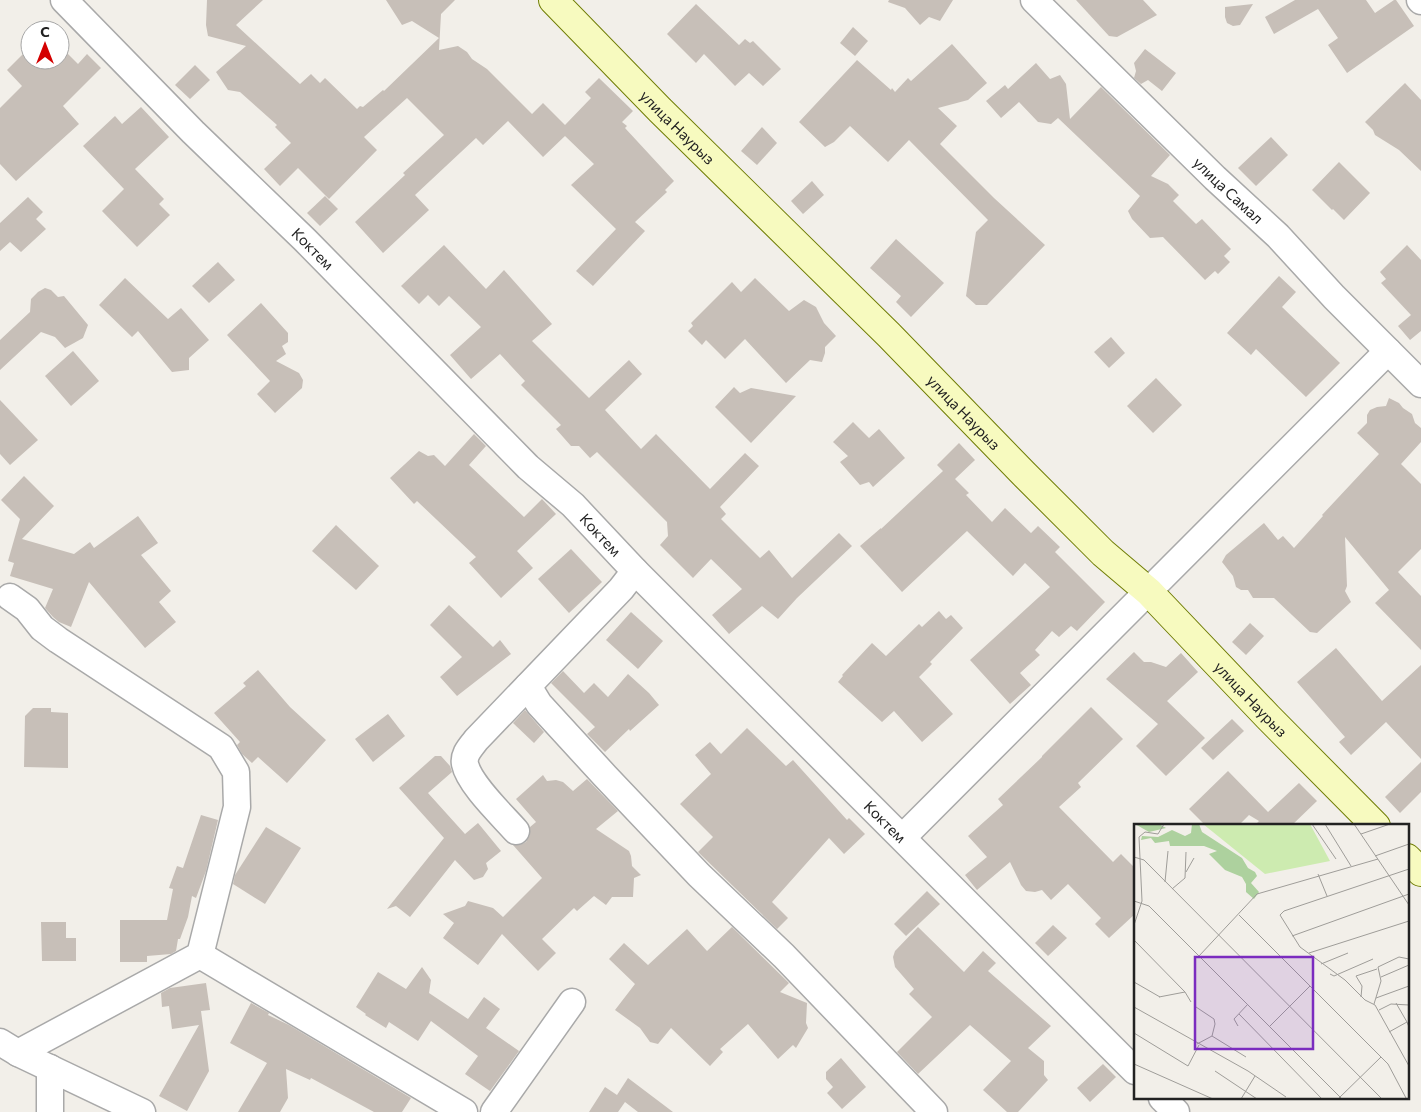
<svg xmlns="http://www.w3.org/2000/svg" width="1421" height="1112" viewBox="0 0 1421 1112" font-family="Commissioner,sans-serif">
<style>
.building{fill:#c7bfb8}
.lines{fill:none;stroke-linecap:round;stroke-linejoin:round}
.street-casing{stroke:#a9a9a9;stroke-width:29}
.secondary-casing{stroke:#707d05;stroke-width:30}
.street{stroke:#fff;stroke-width:26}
.secondary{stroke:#f7fabf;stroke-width:28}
.labels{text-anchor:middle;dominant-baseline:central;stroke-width:4.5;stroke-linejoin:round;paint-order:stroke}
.street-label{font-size:15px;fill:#222;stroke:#fff}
.inset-road{fill:none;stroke:#9f9d99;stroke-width:1}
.view{fill:#7b2cbf;fill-opacity:0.15;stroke:#7b2cbf;stroke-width:2.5}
.inset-edge{fill:none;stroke:#222;stroke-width:2.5}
</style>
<rect width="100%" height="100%" fill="#f2efe9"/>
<!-- building -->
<g class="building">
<path d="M 207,0 L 263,0 L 236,25 L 300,84 L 311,74 L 320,83 L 325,78 L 357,109 L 360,106 L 363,107 L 383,90 L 384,91 L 439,38 L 412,21 L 402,25 L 386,0 L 455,0 L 441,14 L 439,50 L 458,46 L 467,52 L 472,59 L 487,69 L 532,114 L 543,103 L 565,125 L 591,98 L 585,92 L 599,78 L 633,111 L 622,122 L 627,126 L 625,128 L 674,181 L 665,190 L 667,192 L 635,222 L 645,231 L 593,286 L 576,271 L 616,229 L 571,185 L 594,164 L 565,136 L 543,157 L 508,121 L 483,145 L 476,138 L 415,195 L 429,210 L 383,253 L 355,222 L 405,175 L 403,173 L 444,135 L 407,98 L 364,137 L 377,150 L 329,199 L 298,168 L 280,186 L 264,169 L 291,143 L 275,127 L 277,125 L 240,92 L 228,90 L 216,72 L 246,46 L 208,36 L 206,25 Z"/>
<path d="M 889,0 L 953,0 L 940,21 L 929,17 L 920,25 L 905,8 L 888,2 Z"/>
<path d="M 1076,0 L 1143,0 L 1157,15 L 1117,37 L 1109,36 Z"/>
<path d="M 1295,0 L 1366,0 L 1375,13 L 1394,0 L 1396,0 L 1414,26 L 1347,73 L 1328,45 L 1338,38 L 1318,9 L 1274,34 L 1265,17 Z"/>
<path d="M 696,4 L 739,45 L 745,39 L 750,43 L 753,41 L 781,69 L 763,86 L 749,73 L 735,86 L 704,54 L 696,63 L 667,34 Z"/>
<path d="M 1253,4 L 1240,25 L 1233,26 L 1227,23 L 1225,17 L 1225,7 Z"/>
<path d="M 853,27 L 868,41 L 855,56 L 840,43 Z"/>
<path d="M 952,44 L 987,83 L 968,100 L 938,108 L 957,126 L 940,144 L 994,198 L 1045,245 L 987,305 L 976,305 L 966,296 L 976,232 L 988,220 L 909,140 L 888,162 L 850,126 L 834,142 L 825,147 L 799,122 L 857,60 L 891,90 L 892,88 L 895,92 L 908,78 L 911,81 Z"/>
<path d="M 60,46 L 78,64 L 87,54 L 101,68 L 63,106 L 79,124 L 16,181 L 0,164 L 0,108 L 22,86 L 7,70 L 30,47 L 30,60 L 60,60 Z"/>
<path d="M 1145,49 L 1176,73 L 1162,91 L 1148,80 L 1141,84 L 1134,78 L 1136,71 L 1134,63 Z"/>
<path d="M 1036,63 L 1050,79 L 1060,75 L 1066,84 L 1070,119 L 1101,87 L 1170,155 L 1151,176 L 1168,184 L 1179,195 L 1173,201 L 1196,224 L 1202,219 L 1231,249 L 1224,256 L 1230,262 L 1218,274 L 1215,271 L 1205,280 L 1163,237 L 1150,238 L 1132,219 L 1128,211 L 1140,196 L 1058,118 L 1051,124 L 1038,122 L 1019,102 L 1001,118 L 986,101 L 1005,85 L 1008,89 Z"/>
<path d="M 195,65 L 210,80 L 190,99 L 175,85 Z"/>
<path d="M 1405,83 L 1421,100 L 1421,171 L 1399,150 L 1375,135 L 1373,130 L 1365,122 Z"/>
<path d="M 141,107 L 169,137 L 135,169 L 164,199 L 159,204 L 170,215 L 137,247 L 102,211 L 124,189 L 83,146 L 115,116 L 122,124 Z"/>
<path d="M 762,127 L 777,143 L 757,165 L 741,151 Z"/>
<path d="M 1271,137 L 1288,155 L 1256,186 L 1238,168 Z"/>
<path d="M 1339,162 L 1370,193 L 1344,220 L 1333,209 L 1332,210 L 1312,190 Z"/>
<path d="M 812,181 L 824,195 L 803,214 L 791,201 Z"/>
<path d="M 325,196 L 338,209 L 320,226 L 307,213 Z"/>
<path d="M 28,197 L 43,212 L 36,219 L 46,229 L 21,252 L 10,242 L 0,251 L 0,223 Z"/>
<path d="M 896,239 L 944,283 L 911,317 L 896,302 L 901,296 L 870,268 Z"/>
<path d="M 444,245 L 486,289 L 504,270 L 552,324 L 532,341 L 589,398 L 629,360 L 642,374 L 605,410 L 641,449 L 656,434 L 710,489 L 745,453 L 759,466 L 720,507 L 726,514 L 721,519 L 760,558 L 769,550 L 792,578 L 839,533 L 852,546 L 797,598 L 778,619 L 762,606 L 729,634 L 712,615 L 742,589 L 711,559 L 693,578 L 660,545 L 668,536 L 667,522 L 597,452 L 590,458 L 579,446 L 571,446 L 556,429 L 561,425 L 521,385 L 525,381 L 500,354 L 471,379 L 450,355 L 481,327 L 449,296 L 439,306 L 428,295 L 419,304 L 401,286 Z"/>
<path d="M 1407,245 L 1421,260 L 1421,331 L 1410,340 L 1398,326 L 1411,315 L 1381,283 L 1386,279 L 1380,272 Z"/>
<path d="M 218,262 L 235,280 L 209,303 L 192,286 Z"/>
<path d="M 1279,276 L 1296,292 L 1282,307 L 1340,363 L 1306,397 L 1256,349 L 1251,355 L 1227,333 Z"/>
<path d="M 125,278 L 168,319 L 181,308 L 209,340 L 189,358 L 189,370 L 172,372 L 138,331 L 132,337 L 99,305 Z"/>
<path d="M 755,278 L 789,311 L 804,300 L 816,307 L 824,323 L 836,336 L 825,347 L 825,353 L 822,362 L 810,360 L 786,383 L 745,339 L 725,359 L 706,340 L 702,345 L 688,331 L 693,326 L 691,323 L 732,282 L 741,292 Z"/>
<path d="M 45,288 L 51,290 L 58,297 L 64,296 L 88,325 L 83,338 L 65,348 L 55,337 L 41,332 L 0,370 L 0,340 L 30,312 L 31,299 L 38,292 Z"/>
<path d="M 261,303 L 288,333 L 288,342 L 282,346 L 286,354 L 276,361 L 299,373 L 303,380 L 302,388 L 275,413 L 257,394 L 270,381 L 227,335 Z"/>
<path d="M 1111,337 L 1125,353 L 1109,368 L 1094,352 Z"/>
<path d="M 73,351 L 99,381 L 71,406 L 45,376 Z"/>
<path d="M 1156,378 L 1182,405 L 1153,433 L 1127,406 Z"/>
<path d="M 734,387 L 740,393 L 751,388 L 796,396 L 751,443 L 715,407 Z"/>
<path d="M 1389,398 L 1399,403 L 1403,408 L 1412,414 L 1415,423 L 1421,428 L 1421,442 L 1401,464 L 1421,484 L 1421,549 L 1398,572 L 1421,596 L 1421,650 L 1375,603 L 1389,590 L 1345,537 L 1347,586 L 1345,591 L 1351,602 L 1317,633 L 1310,632 L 1274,598 L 1253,598 L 1248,590 L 1241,590 L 1236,587 L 1233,576 L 1222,562 L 1226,555 L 1264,523 L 1278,540 L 1283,536 L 1294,548 L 1323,516 L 1322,515 L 1379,454 L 1357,433 L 1367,423 L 1367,415 L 1370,410 L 1377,407 L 1386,406 Z"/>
<path d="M 0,400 L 38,440 L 10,465 L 0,454 Z"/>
<path d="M 853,422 L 869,438 L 879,429 L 905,458 L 873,487 L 869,482 L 860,485 L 840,462 L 848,456 L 833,442 Z"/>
<path d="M 474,434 L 486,446 L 469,465 L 524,517 L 542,499 L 556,514 L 517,551 L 533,568 L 501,598 L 469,563 L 476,557 L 417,501 L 414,504 L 390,478 L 419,451 L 428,456 L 434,455 L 445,466 Z"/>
<path d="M 959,443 L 975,460 L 955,479 L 969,493 L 966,495 L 992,522 L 1005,508 L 1031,533 L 1038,526 L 1060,547 L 1055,552 L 1105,602 L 1077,631 L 1071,626 L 1059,637 L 1052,631 L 1035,650 L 1040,655 L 1020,673 L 1031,685 L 1010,704 L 970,660 L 1050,587 L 1025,563 L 1013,576 L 967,531 L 902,592 L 860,546 L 881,528 L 881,529 L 943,471 L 937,465 Z"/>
<path d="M 24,476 L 54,506 L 22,539 L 74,554 L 90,542 L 94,548 L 138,516 L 158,543 L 141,555 L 171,591 L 159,602 L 176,622 L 145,648 L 89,582 L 71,627 L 59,622 L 53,617 L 45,608 L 53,589 L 10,576 L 14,563 L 8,561 L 20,519 L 1,500 Z"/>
<path d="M 336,525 L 379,566 L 356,590 L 312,551 Z"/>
<path d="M 571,549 L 602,582 L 569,613 L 538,579 Z"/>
<path d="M 449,605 L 493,647 L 500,640 L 511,654 L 457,696 L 440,677 L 462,657 L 430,625 Z"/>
<path d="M 939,611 L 946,619 L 951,615 L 963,628 L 930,662 L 932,664 L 919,677 L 953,714 L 922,742 L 894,711 L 882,722 L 838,682 L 843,676 L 842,675 L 872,643 L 886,656 L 919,624 L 922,627 Z"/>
<path d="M 631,612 L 663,641 L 638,669 L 606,640 Z"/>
<path d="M 1250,623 L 1264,636 L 1246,655 L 1232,642 Z"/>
<path d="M 1336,648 L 1382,701 L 1421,665 L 1421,759 L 1386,722 L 1351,755 L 1339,742 L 1345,737 L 1297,682 Z"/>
<path d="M 1134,652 L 1144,662 L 1151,662 L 1166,667 L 1181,653 L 1198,672 L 1167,701 L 1205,738 L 1166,776 L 1136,746 L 1158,724 L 1106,679 Z"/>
<path d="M 258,670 L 290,707 L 326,740 L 287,783 L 258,757 L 252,763 L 242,754 L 237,745 L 240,742 L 214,713 L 246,686 L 243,683 Z"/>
<path d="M 563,671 L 584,693 L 594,683 L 608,697 L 628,674 L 649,693 L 659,705 L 630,731 L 629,729 L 605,752 L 587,734 L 595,727 L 551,683 Z"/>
<path d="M 1091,707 L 1123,739 L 1078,783 L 1081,787 L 1059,807 L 1113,862 L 1121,854 L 1135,868 L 1135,914 L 1109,938 L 1095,924 L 1101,918 L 1068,884 L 1051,900 L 1042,890 L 1035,892 L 1026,891 L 1021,885 L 1010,862 L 977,890 L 965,875 L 987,857 L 968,836 L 1003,805 L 998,799 L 1042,757 L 1042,756 Z"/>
<path d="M 33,708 L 51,708 L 51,712 L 68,713 L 68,768 L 24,767 L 25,716 Z"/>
<path d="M 525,710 L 544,732 L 534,743 L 513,723 Z"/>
<path d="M 388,714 L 405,736 L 373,762 L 355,739 Z"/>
<path d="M 1232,719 L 1244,731 L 1213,760 L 1201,748 Z"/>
<path d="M 747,728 L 786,766 L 793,760 L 847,820 L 849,818 L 865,834 L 844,854 L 829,838 L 772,902 L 788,918 L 777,929 L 698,852 L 713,837 L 680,804 L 711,774 L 695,755 L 710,742 L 721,754 Z"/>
<path d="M 435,756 L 441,756 L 450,766 L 452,772 L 428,793 L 465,834 L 478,823 L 501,851 L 486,863 L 488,869 L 483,877 L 474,880 L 455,860 L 410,917 L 396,906 L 387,909 L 444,838 L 399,788 Z"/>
<path d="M 1421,762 L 1421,792 L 1400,813 L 1385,797 Z"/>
<path d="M 1228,771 L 1268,812 L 1299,783 L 1317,801 L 1291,826 L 1254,826 L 1259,821 L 1249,815 L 1238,826 L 1206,826 L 1189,809 Z"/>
<path d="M 543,775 L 547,781 L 556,780 L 563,782 L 573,791 L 587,779 L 618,811 L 596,829 L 629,851 L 631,856 L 632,866 L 641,875 L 634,878 L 633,897 L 612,897 L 606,905 L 594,896 L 577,911 L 574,908 L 542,939 L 556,953 L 538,971 L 502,934 L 478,965 L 443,938 L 454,923 L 443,914 L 465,906 L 468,901 L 493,908 L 503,917 L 542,878 L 513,845 L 520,845 L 526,842 L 530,835 L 530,827 L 536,822 L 516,799 Z"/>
<path d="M 201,815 L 218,820 L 206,871 L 196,898 L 192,896 L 188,917 L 180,939 L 178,939 L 176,951 L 171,954 L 147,956 L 147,962 L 120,962 L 120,920 L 167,920 L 173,889 L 169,888 L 177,866 L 183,868 Z"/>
<path d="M 266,827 L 301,848 L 265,904 L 233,884 L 235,875 Z"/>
<path d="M 927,891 L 940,904 L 906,936 L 894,924 Z"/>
<path d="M 41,922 L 66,922 L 66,938 L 76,938 L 76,961 L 42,961 Z"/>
<path d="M 1053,925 L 1067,938 L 1048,956 L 1035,943 Z"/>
<path d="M 732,927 L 789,983 L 780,992 L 807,1003 L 806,1023 L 808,1028 L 796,1048 L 793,1045 L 778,1059 L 748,1024 L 720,1049 L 723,1052 L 710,1066 L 671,1028 L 658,1044 L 650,1042 L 640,1028 L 615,1010 L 635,984 L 609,959 L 624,943 L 648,965 L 687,929 L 707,951 Z"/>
<path d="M 918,927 L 964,972 L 983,951 L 996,963 L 988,971 L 1051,1026 L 1028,1048 L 1044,1061 L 1044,1075 L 1048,1080 L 1018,1112 L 1007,1112 L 983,1090 L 1011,1061 L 970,1025 L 918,1074 L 897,1052 L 932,1017 L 909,994 L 914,989 L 895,967 L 893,957 L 895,951 Z"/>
<path d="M 422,967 L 431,980 L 429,993 L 468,1019 L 484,997 L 500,1009 L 486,1028 L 519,1051 L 490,1091 L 465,1074 L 478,1056 L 431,1021 L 418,1041 L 389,1022 L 386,1028 L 365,1015 L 366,1014 L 356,1007 L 378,972 L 406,989 Z"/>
<path d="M 206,983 L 210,1010 L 201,1011 L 209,1071 L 187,1111 L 159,1096 L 199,1025 L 172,1029 L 169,1006 L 162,1007 L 161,993 L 170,988 Z"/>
<path d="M 251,1003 L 269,1013 L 268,1015 L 289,1025 L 411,1098 L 402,1112 L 374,1112 L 311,1078 L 310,1080 L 286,1069 L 288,1098 L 280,1112 L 238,1112 L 267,1063 L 230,1043 Z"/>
<path d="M 841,1058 L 866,1087 L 842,1109 L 827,1093 L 833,1087 L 826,1079 L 826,1072 Z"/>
<path d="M 1103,1064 L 1116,1077 L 1090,1102 L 1077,1088 Z"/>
<path d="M 628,1078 L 673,1112 L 638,1112 L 625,1102 L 618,1112 L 589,1112 L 605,1087 L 617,1095 Z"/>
</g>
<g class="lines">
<!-- street casing -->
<g class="street-casing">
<g id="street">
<path id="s1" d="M 64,0 L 193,132 L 305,240 L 528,467 L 573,505 L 635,571 L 1135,1071"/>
<path id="s2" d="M 1034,0 L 1215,178 L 1278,236 L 1334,297 L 1421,384"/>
<path d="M 1420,0 L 1421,1"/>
<path d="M 10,597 L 27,609 L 42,628 L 58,640 L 221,747 L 236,772 L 237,807 L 200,955 L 18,1053"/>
<path d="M 528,686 L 539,704 L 605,776 L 699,875 L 784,956 L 934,1112"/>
<path d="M 516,831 C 502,815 469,784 465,764 C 463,754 471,747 476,740 L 621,589 L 635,571"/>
<path d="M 903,837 L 1388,351"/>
<path d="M 200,955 L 464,1112"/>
<path d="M 0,1042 L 18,1053 L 142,1112"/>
<path d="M 1162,1098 L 1176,1112"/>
<path d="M 50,1112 L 50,1068"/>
<path d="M 494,1112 L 572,1002"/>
</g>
</g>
<!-- secondary casing -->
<g class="secondary-casing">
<g id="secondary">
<path id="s3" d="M 553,0 L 660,110 L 889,335 L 1025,475 L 1103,553 L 1149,592 L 1268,717 L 1376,826"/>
<path d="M 1407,858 L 1421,872"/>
</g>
</g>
<!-- street -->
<use href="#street" class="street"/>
<!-- secondary -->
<use href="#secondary" class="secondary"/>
</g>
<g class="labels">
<!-- street labels -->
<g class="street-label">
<text stroke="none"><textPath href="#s3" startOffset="178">улица Наурыз</textPath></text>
<text stroke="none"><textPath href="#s2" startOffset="272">улица Самал</textPath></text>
<text stroke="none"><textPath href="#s1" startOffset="352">Коктем</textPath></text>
<text stroke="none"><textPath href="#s3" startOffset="582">улица Наурыз</textPath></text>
<text stroke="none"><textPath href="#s1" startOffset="758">Коктем</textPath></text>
<text stroke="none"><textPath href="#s3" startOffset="988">улица Наурыз</textPath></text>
<text stroke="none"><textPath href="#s1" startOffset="1162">Коктем</textPath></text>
</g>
</g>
<!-- overview -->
<g transform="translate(1134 824)">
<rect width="275" height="275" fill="#f2efe9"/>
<path d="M 69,0 L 176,0 L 196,37 L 131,50 Z" fill="#cdebb0"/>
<path d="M 1,0 L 25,0 L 32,4 L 15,8 ZM 58,0 L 65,0 L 68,8 L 108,34 L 114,44 L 121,48 L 123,52 L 117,59 L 125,68 L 120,75 L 112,68 L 112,60 L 108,53 L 91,46 L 75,30 L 83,27 L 70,22 L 36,22 L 35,17 L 21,19 L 17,14 L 7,16 L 8,12 L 24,13 L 38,6 L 51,12 L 57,9 Z" fill="#add19e"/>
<path class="inset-road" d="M 178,0 L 202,35M 191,0 L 217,42M 220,0 L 275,81M 227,10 L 256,0M 241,32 L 275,20M 0,33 L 10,36 L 248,275M 275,45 L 150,87 L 146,91 L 166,123 L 211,156 L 231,176 L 241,181 L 275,242M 52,48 L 60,34M 184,50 L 193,72M 31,58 L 34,27M 38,65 L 51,54 L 52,28M 0,77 L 15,82 L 208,275M 105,91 L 254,240 L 272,274M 0,101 L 8,77 L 5,13 L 11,8 L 24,10 L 30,0M 158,112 L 275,70M 0,116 L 51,168M 175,129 L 275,97M 65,132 L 123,70 L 244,35M 187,140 L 214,129M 196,150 L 200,152 L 239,135M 247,153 L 275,141M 0,158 L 26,173M 25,173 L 51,168 L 57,178M 227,173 L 228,162 L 222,152 L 243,145M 242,174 L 275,162M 262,179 L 273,198M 240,180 L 247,157 L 244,143 L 265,133 L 275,135M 0,183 L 114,247 L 152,273M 62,183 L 80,195 L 81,200 L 78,212 L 63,220M 245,186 L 257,180 L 275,181M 105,190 L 188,275M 104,202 L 100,195 L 114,180M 136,202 L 176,162M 255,208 L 273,198 L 275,203M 0,209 L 54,242 L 65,221M 78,212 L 112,233M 0,240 L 79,275M 81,247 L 123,275M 107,275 L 121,252M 204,275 L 247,233"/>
<path class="view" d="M 61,133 L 179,133 L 179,225 L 61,225 Z"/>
<rect width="275" height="275" class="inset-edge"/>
</g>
<!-- north arrow -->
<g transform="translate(45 45)"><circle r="24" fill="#ffffff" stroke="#a7a7a7"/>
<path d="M0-4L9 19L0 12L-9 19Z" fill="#d40000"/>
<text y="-8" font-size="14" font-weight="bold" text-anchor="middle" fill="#222222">С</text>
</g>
</svg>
